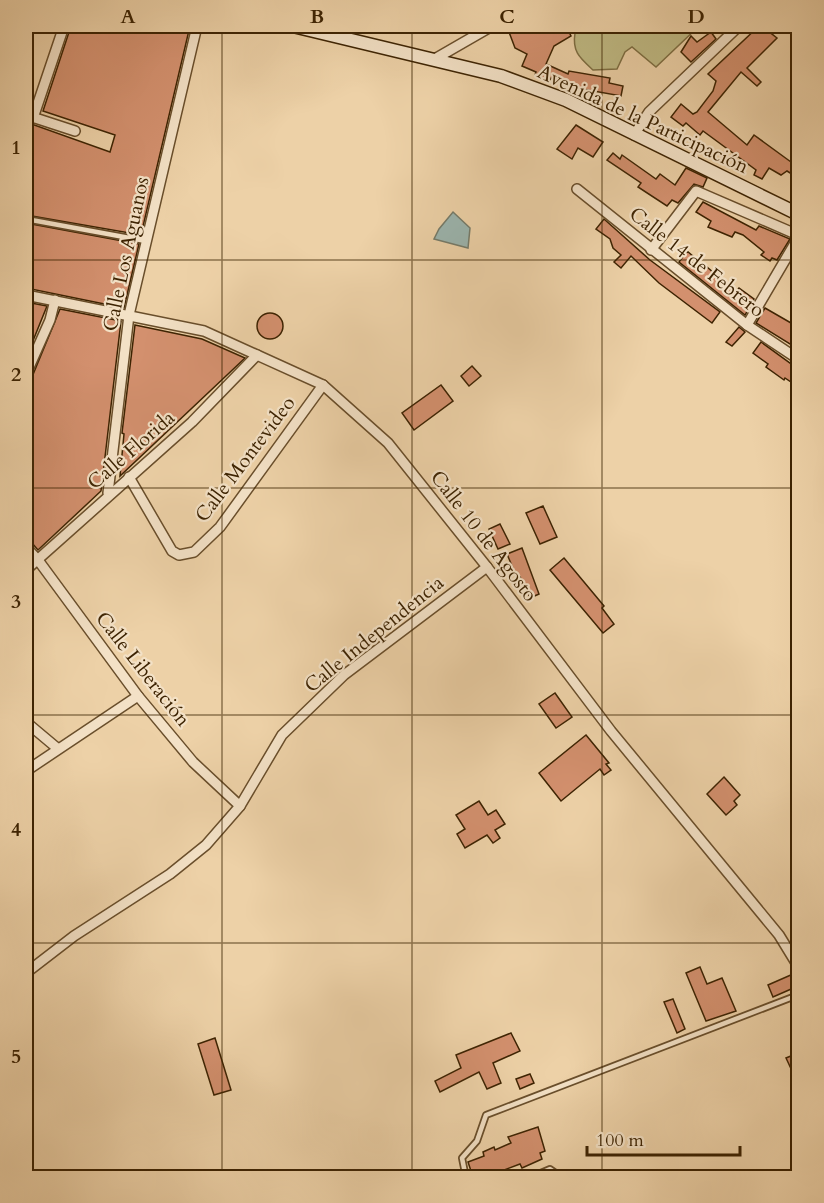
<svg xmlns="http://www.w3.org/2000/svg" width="824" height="1203" viewBox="0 0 824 1203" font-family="Cardo,serif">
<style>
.green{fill:#bfb983;stroke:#7e6e42;stroke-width:1.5}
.water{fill:#9bb5af;stroke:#757b6a;stroke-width:1.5}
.building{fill:#d3906e;stroke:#3d2302;stroke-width:1.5}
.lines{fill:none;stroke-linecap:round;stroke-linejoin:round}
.service-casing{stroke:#694e2b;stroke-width:8}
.minor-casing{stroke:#694e2b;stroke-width:12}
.secondary-casing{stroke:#3d2302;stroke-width:15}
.service{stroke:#f3e1c6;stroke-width:4.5}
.minor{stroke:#f3e1c6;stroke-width:9}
.secondary{stroke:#f3e1c6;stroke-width:12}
.grid{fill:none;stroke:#3d2302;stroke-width:1.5;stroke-opacity:0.55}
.labels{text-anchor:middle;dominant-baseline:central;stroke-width:4.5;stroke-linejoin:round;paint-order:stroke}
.street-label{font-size:20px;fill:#3d2302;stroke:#f3e1c6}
.neatline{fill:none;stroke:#3d2302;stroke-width:2}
.grid-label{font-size:20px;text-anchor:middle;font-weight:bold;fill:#3d2302}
</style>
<rect width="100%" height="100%" fill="#edd1a7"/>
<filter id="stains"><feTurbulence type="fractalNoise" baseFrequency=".00333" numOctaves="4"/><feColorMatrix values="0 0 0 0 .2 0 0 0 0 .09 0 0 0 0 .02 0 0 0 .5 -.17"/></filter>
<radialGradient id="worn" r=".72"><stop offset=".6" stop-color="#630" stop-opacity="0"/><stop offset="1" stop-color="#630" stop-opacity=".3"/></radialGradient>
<!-- green -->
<path class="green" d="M 587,26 L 699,26 L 656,67 L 632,47 L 625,52 L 617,69 L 593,70 C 580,58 572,52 575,33 Z"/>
<!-- water -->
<path class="water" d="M 453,212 L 470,228 L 468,248 L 434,239 L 439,229 Z"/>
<!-- building -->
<g class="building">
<path d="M 71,26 L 190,26 L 141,235 L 26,215 L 26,122 L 110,152 L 115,135 L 43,111 Z"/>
<path d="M 517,26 L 566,26 L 571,36 L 554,46 L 546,64 L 568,74 L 569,71 L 610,78 L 609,83 L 623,86 L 621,96 L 577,88 L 551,78 L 549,82 L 535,75 L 536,72 L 522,66 L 527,54 L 515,48 L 509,32 Z"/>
<path d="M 759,26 L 786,26 L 772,34 L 777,38 L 747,68 L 761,82 L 757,86 L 741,72 L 708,112 L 747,145 L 754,135 L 791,162 L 798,167 L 798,178 L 787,171 L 781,175 L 769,168 L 762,179 L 754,175 L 756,170 L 703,131 L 700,135 L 686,123 L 683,126 L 671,117 L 681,104 L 693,114 L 697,112 L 713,91 L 716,81 L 708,74 Z"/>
<path d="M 711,32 L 716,39 L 691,62 L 681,52 L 691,36 L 697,42 Z"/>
<path d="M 576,125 L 603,142 L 593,157 L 578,148 L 572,159 L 557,149 Z"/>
<path d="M 613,153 L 620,159 L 622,155 L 656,179 L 660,174 L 675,185 L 686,168 L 707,178 L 703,187 L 694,184 L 678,203 L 672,200 L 667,206 L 638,187 L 641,183 L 607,160 Z"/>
<path d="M 703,202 L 756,230 L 759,226 L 790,239 L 777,260 L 772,258 L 770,261 L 761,255 L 764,252 L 743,235 L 735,232 L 732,237 L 708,227 L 711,221 L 696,212 Z"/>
<path d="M 604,219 L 650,260 L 720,312 L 712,323 L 659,283 L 631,256 L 621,268 L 614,262 L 621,255 L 613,248 L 610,239 L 596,229 Z"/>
<path d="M 26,223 L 139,244 L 124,308 L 26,288 Z"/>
<path d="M 687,251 L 694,257 L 690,261 L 704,271 L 707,267 L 722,280 L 721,282 L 736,292 L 739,288 L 754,299 L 745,315 L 679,262 Z"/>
<path d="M 26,302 L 47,306 L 26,358 Z"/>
<path d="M 765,308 L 798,327 L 798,349 L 756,323 Z"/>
<path d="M 60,309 L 121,321 L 101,491 L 38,550 L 26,536 L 26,381 L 32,377 Z"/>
<circle cx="270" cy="326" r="13"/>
<path d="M 135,325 L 202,339 L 245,358 L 120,476 L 124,434 L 122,433 Z"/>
<path d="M 739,327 L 745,332 L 732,346 L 726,342 Z"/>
<path d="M 761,342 L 798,369 L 798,381 L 794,378 L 791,382 L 785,378 L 784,380 L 766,367 L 768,364 L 753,353 Z"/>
<path d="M 472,366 L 481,376 L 469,386 L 461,376 Z"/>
<path d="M 441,385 L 453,401 L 414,430 L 402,413 Z"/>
<path d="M 543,506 L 557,537 L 540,544 L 526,513 Z"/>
<path d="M 500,524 L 510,544 L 498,549 L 489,529 Z"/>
<path d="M 522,548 L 539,594 L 530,598 L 520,577 L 517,578 L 507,554 Z"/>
<path d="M 564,558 L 604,606 L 602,608 L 614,624 L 603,633 L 550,570 Z"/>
<path d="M 555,693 L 572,717 L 556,728 L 539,704 Z"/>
<path d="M 586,735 L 609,763 L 606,764 L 611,770 L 604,775 L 600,769 L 561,801 L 539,773 Z"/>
<path d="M 724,777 L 740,795 L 734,801 L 737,805 L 726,815 L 707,794 Z"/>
<path d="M 479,801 L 488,815 L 496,810 L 505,824 L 495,830 L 500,838 L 493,843 L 487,835 L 465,848 L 457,834 L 465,829 L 456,815 Z"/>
<path d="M 700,967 L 707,984 L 722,978 L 736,1011 L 706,1021 L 686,973 Z"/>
<path d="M 793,974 L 798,986 L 773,997 L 768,985 Z"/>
<path d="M 673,999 L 685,1029 L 677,1033 L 664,1002 Z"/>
<path d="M 511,1033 L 520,1051 L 493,1063 L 501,1083 L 487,1089 L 479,1072 L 440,1092 L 435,1081 L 461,1068 L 456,1055 Z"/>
<path d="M 215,1038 L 231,1090 L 214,1095 L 198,1044 Z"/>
<path d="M 798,1053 L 798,1070 L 793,1073 L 786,1058 Z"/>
<path d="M 530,1074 L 534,1083 L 520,1089 L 516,1079 Z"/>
<path d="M 538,1127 L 545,1151 L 540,1153 L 542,1159 L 522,1168 L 520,1164 L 483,1178 L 480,1174 L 473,1177 L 468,1162 L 484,1156 L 483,1152 L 494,1147 L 495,1150 L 511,1143 L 508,1137 Z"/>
</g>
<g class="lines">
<!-- service casing -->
<g class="service-casing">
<g id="service">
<path d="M 26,219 L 146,241"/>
<path d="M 26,954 L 31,968"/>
<path d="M 466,1178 L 462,1158 L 477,1141 L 486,1115 L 798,995"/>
<path d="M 529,1178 L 550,1169 L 563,1178"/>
</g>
</g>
<!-- minor casing -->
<g class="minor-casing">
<g id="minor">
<path d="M 433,60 L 492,26"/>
<path d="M 26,115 L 75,131"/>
<path d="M 33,118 L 64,26"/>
<path d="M 634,135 L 649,112 L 739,26"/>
<path d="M 577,189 L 747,325 L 798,359"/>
<path d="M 651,250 L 696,191 L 798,235"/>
<path d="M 26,295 L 204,331 L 323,385 L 388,443 L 487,567 L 611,731 L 779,935 L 798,966"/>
<path d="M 747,325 L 798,238"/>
<path d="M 26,374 L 50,320 L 55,300"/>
<path d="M 129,477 L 172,551 L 179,555 L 194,552 L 220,527 L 323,385"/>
<path d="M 108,493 L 129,315 L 197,26"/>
<path d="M 26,547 L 38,560 L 138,696 L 193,762 L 240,806"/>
<path d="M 26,570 L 192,422 L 257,355"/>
<path d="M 26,722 L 57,748"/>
<path d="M 26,771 L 138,696"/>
<path d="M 26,973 L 74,936 L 170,874 L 206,845 L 240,806 L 282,735 L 344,675 L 487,567"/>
</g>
</g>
<!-- secondary casing -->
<g class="secondary-casing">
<path id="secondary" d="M 293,26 L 501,76 L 566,100 L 798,214"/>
</g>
<!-- service -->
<use href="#service" class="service"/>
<!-- minor -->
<use href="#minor" class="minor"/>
<!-- secondary -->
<use href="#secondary" class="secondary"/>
</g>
<!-- grid -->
<path class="grid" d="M 222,26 L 222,1178M 412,26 L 412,1178M 602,26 L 602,1178M 26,260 L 798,260M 26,488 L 798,488M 26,715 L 798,715M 26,943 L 798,943"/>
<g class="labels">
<!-- street labels -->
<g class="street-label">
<text transform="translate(643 119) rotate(25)">Avenida de la Participación</text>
<text transform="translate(126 254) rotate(-78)">Calle Los Aguanos</text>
<text transform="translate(697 262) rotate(38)">Calle 14 de Febrero</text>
<text transform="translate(131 450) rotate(-41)">Calle Florida</text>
<text transform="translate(245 459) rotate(-53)">Calle Montevideo</text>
<text transform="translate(484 536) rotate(52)">Calle 10 de Agosto</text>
<text transform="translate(374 634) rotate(-39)">Calle Independencia</text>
<text transform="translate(143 669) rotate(52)">Calle Liberación</text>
</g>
</g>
<!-- margin -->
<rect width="824" height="1203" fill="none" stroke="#edd1a7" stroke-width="66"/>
<!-- scale -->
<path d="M587 1146v9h153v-9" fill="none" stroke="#3d2302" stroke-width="3"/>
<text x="596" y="1146" font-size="18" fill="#3d2302" stroke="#f3e1c6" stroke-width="4.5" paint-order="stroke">100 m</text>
<rect x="33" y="33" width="758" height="1137" class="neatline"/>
<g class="grid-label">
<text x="128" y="23">A</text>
<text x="317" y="23">B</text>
<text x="507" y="23">C</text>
<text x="696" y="23">D</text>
<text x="16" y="154">1</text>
<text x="16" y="381">2</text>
<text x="16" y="608">3</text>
<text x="16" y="836">4</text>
<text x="16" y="1063">5</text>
</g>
<rect width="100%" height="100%" filter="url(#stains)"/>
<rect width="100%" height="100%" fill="url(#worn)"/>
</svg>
